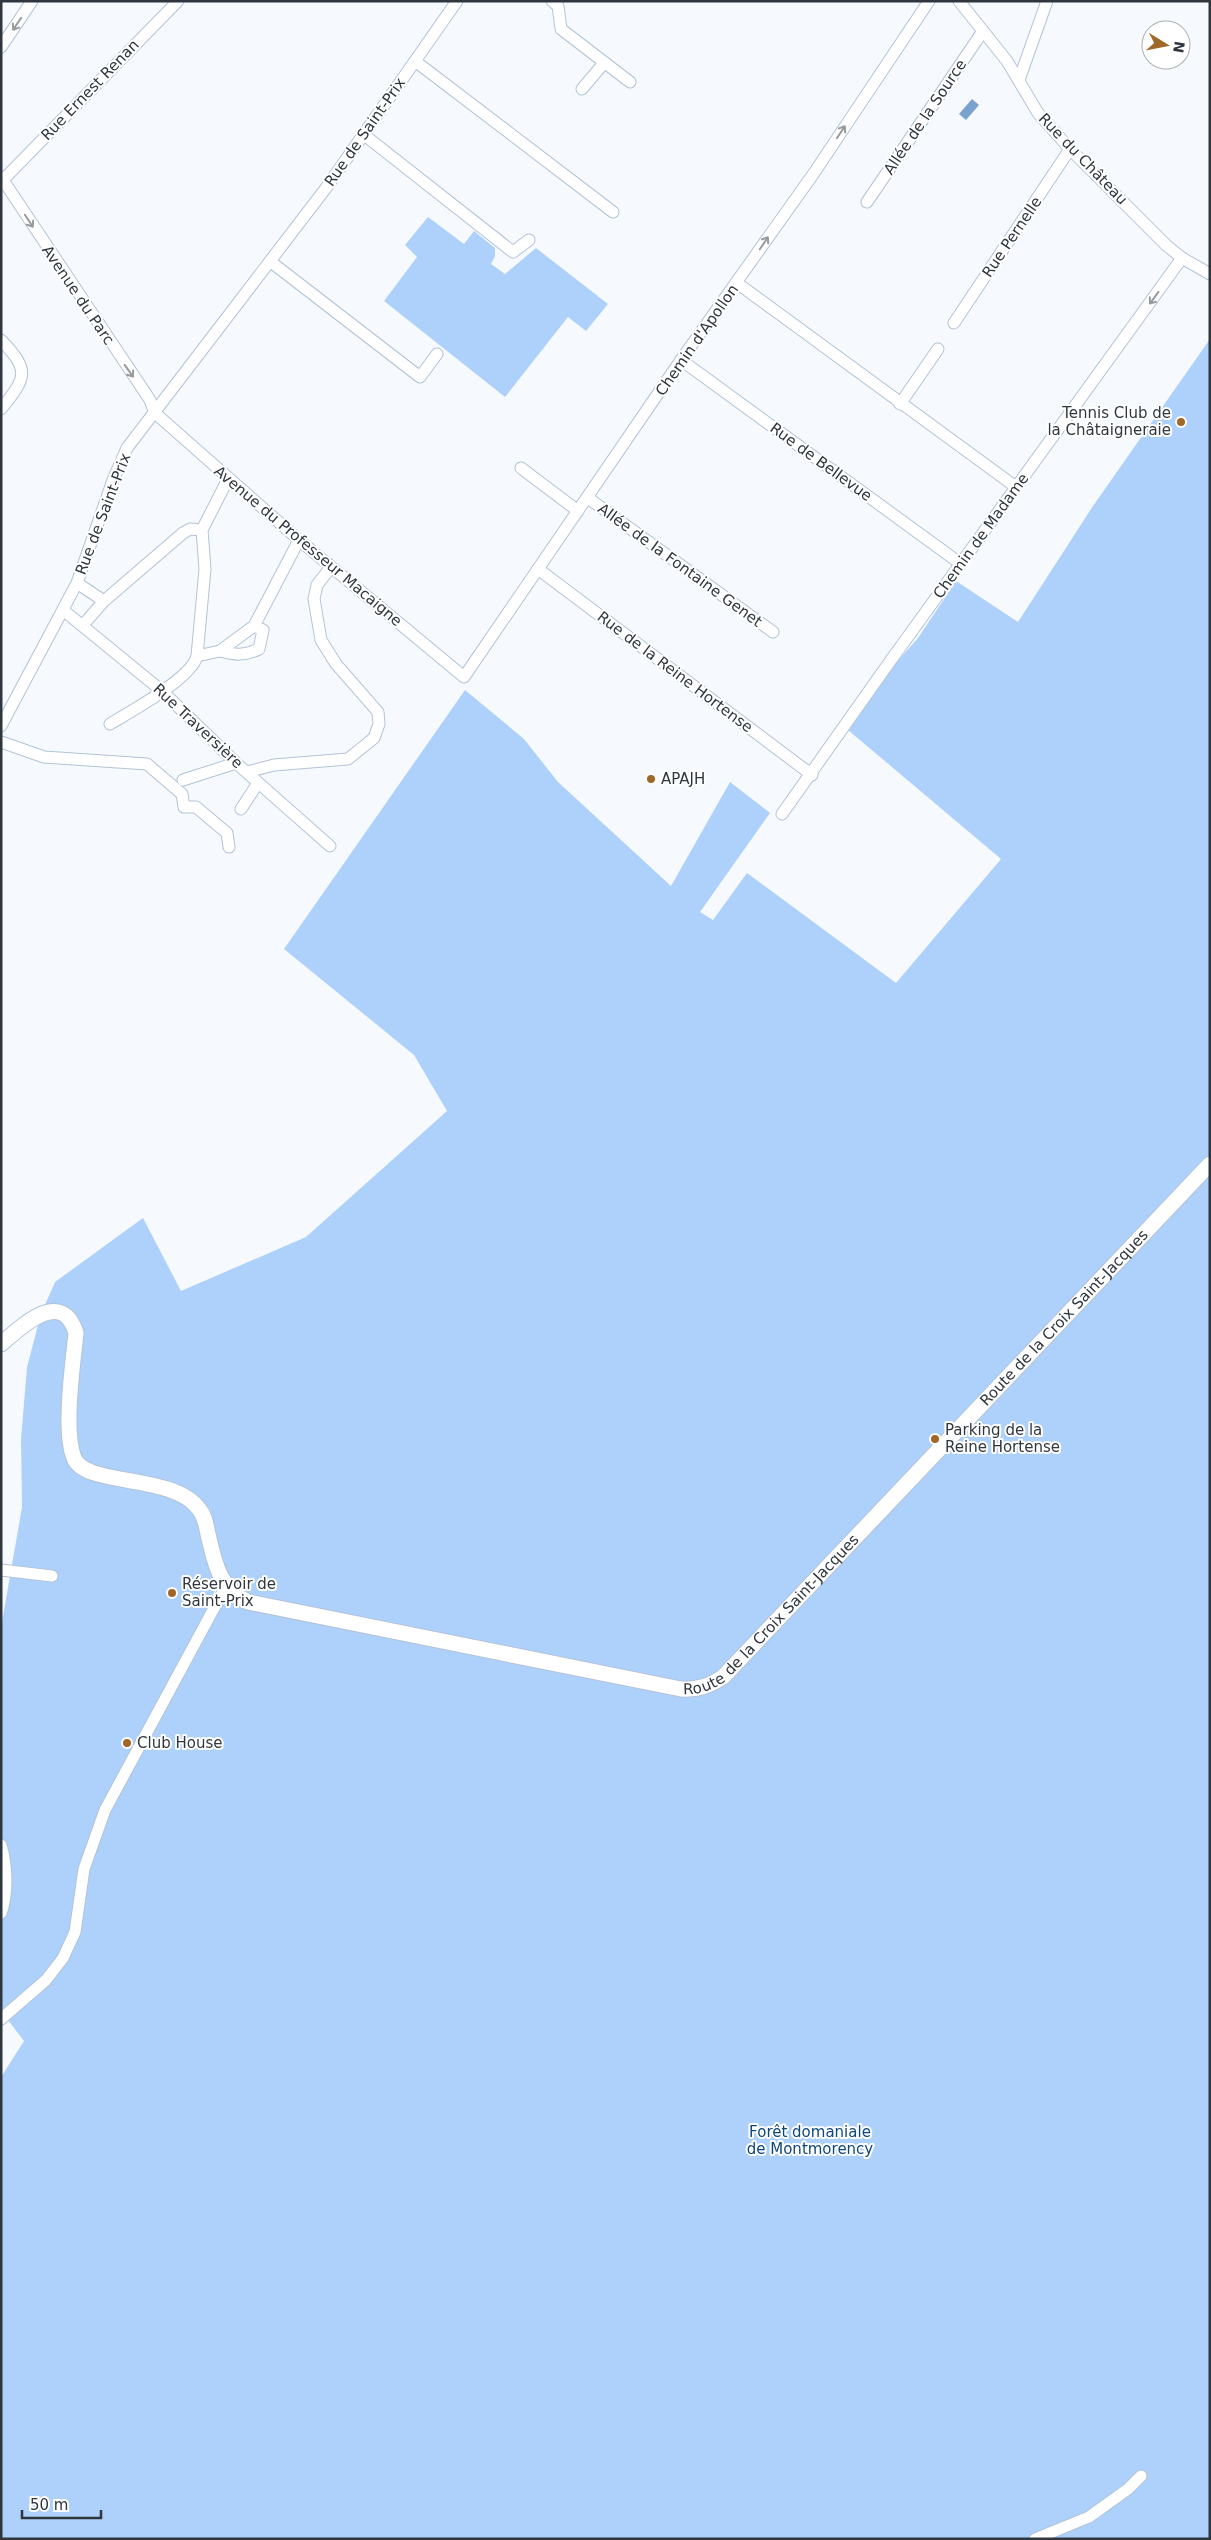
<svg xmlns="http://www.w3.org/2000/svg" width="1211" height="2540" viewBox="0 0 1211 2540" font-family="'DejaVu Sans',sans-serif">
<style>
.green{fill:#aed1fb;fill-rule:evenodd}
.water{fill:#7ba2ce}
.lines{fill:none;stroke-linecap:round;stroke-linejoin:round}
.minor-casing{stroke:#b2c3d8;stroke-width:13}
.tertiary-casing{stroke:#b2c3d8;stroke-width:17}
.minor{stroke:#fff;stroke-width:11}
.tertiary{stroke:#fff;stroke-width:15}
.oneway{stroke:#979a9e}
.poi-dot{fill:#a16727;stroke:#fff;stroke-width:2}
.labels{text-anchor:middle;dominant-baseline:central;stroke-width:4;stroke-linejoin:round;paint-order:stroke}
.street-label{font-size:15px;fill:#2f363e;stroke:#fff}
.poi-label{font-size:15px;fill:#2f363e;stroke:#fff;text-anchor:start}
.park-label{font-size:15px;fill:#0d467d;stroke:#fff}
</style>
<rect width="100%" height="100%" fill="#f6fafe"/>
<!-- green -->
<g class="green">
<path d="M 428,217 L 464,244 L 474,231 L 495,248 L 495,256 L 491,264 L 505,274 L 536,248 L 608,304 L 586,331 L 568,317 L 505,397 L 384,301 L 417,257 L 405,245 Z"/>
<path d="M 1210,339 L 1210,2539 L 1,2539 L 1,2077 L 24,2041 L 4,2015 L 1,2019 L 1,1628 L 22,1507 L 21,1439 L 27,1367 L 41,1314 L 55,1282 L 143,1218 L 181,1291 L 306,1237 L 447,1111 L 414,1055 L 284,949 L 465,690 L 524,739 L 558,782 L 671,886 L 730,782 L 770,813 L 700,912 L 713,920 L 747,873 L 896,983 L 1001,859 L 848,730 L 895,664 L 918,638 L 956,581 L 1018,622 L 1093,506 ZM 223,1576 L 226,1586 L 206,1613 L 217,1585 Z"/>
</g>
<!-- water -->
<path class="water" d="M 972,99 L 979,105 L 966,120 L 959,114 Z"/>
<g class="lines">
<!-- minor casing -->
<g class="minor-casing">
<g id="minor">
<path d="M 552,1 L 558,6 L 561,29 L 630,82"/>
<path d="M 959,1 L 1007,61 L 1038,113 L 1070,149 L 1166,245 L 1182,258 L 1210,274"/>
<path d="M 1,47 L 32,1"/>
<path d="M 415,61 L 613,212"/>
<path d="M 1019,80 L 1047,1"/>
<path d="M 582,89 L 604,63"/>
<path d="M 363,134 L 513,252 L 529,240"/>
<path d="M 1,177 L 150,400 L 155,413 L 299,540 L 464,677 L 681,360 L 814,173 L 929,1"/>
<path d="M 3,180 L 178,1"/>
<path d="M 867,202 L 983,31"/>
<path d="M 271,262 L 420,377 L 437,354"/>
<path d="M 737,283 L 1016,487"/>
<path d="M 954,323 L 1070,149"/>
<path d="M 1,340 C 31,371 26,378 1,409"/>
<path d="M 681,360 L 961,564"/>
<path d="M 900,404 L 938,349"/>
<path d="M 521,468 L 578,511"/>
<path d="M 588,498 L 773,632"/>
<path d="M 538,569 L 812,775"/>
<path d="M 77,583 L 104,601"/>
<path d="M 63,610 L 162,691 L 236,763 L 330,846"/>
<path d="M 83,625 L 104,601 L 183,533 L 190,529 L 202,530"/>
<path d="M 220,651 C 235,655 244,656 259,649 L 263,630 L 254,626"/>
<path d="M 197,656 L 205,569 L 202,530 L 228,479"/>
<path d="M 110,724 C 130,712 192,678 197,656 L 220,651 L 254,626 L 299,540"/>
<path d="M 1,726 L 77,583 L 113,480 L 127,448 L 326,188 L 457,1"/>
<path d="M 1,742 L 44,757 L 147,764 L 182,794 L 184,807 L 196,807 L 227,833 L 229,847"/>
<path d="M 247,772 L 274,765 L 348,759 L 374,738 L 379,724 L 378,712 L 336,664 L 321,640 L 314,599 L 317,585 L 331,567"/>
<path d="M 183,780 L 236,763"/>
<path d="M 241,809 L 258,783"/>
<path d="M 782,814 L 891,660 L 1182,258"/>
<path d="M 1,1570 L 52,1576"/>
<path d="M 1,1845 C 7,1865 8,1894 1,1913"/>
<path d="M 1,2019 L 46,1980 L 63,1958 L 75,1932 L 84,1869 L 105,1810 L 226,1586"/>
<path d="M 1035,2539 L 1089,2517 L 1128,2489 L 1141,2476"/>
</g>
</g>
<!-- tertiary casing -->
<g class="tertiary-casing">
<g id="tertiary">
<path id="s1" d="M 1,1344 C 22,1326 62,1287 76,1333 C 73,1363 63,1431 74,1458 C 85,1487 173,1473 199,1509 C 205,1516 206,1525 208,1534 C 215,1564 219,1588 248,1602 L 681,1689 C 698,1690 709,1686 723,1677 L 1210,1164"/>
</g>
</g>
<!-- minor -->
<use href="#minor" class="minor"/>
<!-- tertiary -->
<use href="#tertiary" class="tertiary"/>
</g>
<!-- one-way arrows -->
<defs><path id="oneway-shaft" d="M-6 0H5M1.5-3L5.5 0L1.5 3" fill="none" stroke-width="1.6" stroke-linecap="round" stroke-linejoin="round" transform="scale(1.25)"/></defs>
<g class="oneway">
<use href="#oneway-shaft" transform="translate(17 24) rotate(124)"/>
<use href="#oneway-shaft" transform="translate(841 132) rotate(-56)"/>
<use href="#oneway-shaft" transform="translate(29 221) rotate(57)"/>
<use href="#oneway-shaft" transform="translate(764 243) rotate(-56)"/>
<use href="#oneway-shaft" transform="translate(1154 298) rotate(126)"/>
<use href="#oneway-shaft" transform="translate(129 371) rotate(55)"/>
</g>
<!-- markers -->
<g class="poi-dot">
<circle cx="1181" cy="422" r="5"/>
<circle cx="651" cy="779" r="5"/>
<circle cx="935" cy="1439" r="5"/>
<circle cx="172" cy="1593" r="5"/>
<circle cx="127" cy="1743" r="5"/>
</g>
<g class="labels">
<!-- street labels -->
<g class="street-label">
<text transform="translate(90 90) rotate(-46)">Rue Ernest Renan</text>
<text transform="translate(925 117) rotate(-56)">Allée de la Source</text>
<text transform="translate(365 132) rotate(-55)">Rue de Saint-Prix</text>
<text transform="translate(1083 159) rotate(46)">Rue du Château</text>
<text transform="translate(1012 237) rotate(-56)">Rue Pernelle</text>
<text transform="translate(78 295) rotate(56)">Avenue du Parc</text>
<text transform="translate(697 340) rotate(-55)">Chemin d'Apollon</text>
<text transform="translate(821 462) rotate(36)">Rue de Bellevue</text>
<text transform="translate(103 514) rotate(-69)">Rue de Saint-Prix</text>
<text transform="translate(981 536) rotate(-54)">Chemin de Madame</text>
<text transform="translate(308 546) rotate(40)">Avenue du Professeur Macaigne</text>
<text transform="translate(680 565) rotate(36)">Allée de la Fontaine Genet</text>
<text transform="translate(675 672) rotate(37)">Rue de la Reine Hortense</text>
<text transform="translate(198 726) rotate(43)">Rue Traversière</text>
<text stroke="none"><textPath href="#s1" startOffset="1452">Route de la Croix Saint-Jacques</textPath></text>
<text stroke="none"><textPath href="#s1" startOffset="1032">Route de la Croix Saint-Jacques</textPath></text>
</g>
<!-- poi labels -->
<g class="poi-label">
<text x="1171" y="413" text-anchor="end">Tennis Club de<tspan x="1171" dy="17">la Châtaigneraie</tspan></text>
<text x="661" y="779">APAJH</text>
<text x="945" y="1430">Parking de la<tspan x="945" dy="17">Reine Hortense</tspan></text>
<text x="182" y="1584">Réservoir de<tspan x="182" dy="17">Saint-Prix</tspan></text>
<text x="137" y="1743">Club House</text>
</g>
<!-- park labels -->
<g class="park-label">
<text x="810" y="2132">Forêt domaniale<tspan x="810" dy="17">de Montmorency</tspan></text>
</g>
</g>
<!-- border -->
<rect width="1211" height="2540" fill="none" stroke="#2f363e" stroke-width="5"/>
<!-- north arrow -->
<g transform="translate(1166 45) rotate(100)"><circle r="24" fill="#ffffff" stroke="#acafb2"/>
<path d="M0-4L9 19L0 12L-9 19Z" fill="#a16727"/>
<text y="-8" font-size="14" font-weight="bold" text-anchor="middle" fill="#2f363e">N</text>
</g>
<!-- scale -->
<path d="M22 2510v8h79v-8" fill="none" stroke="#2f363e" stroke-width="2.5"/>
<text x="30" y="2510" font-size="15" fill="#2f363e" stroke="#ffffff" stroke-width="4" paint-order="stroke">50 m</text>
</svg>
